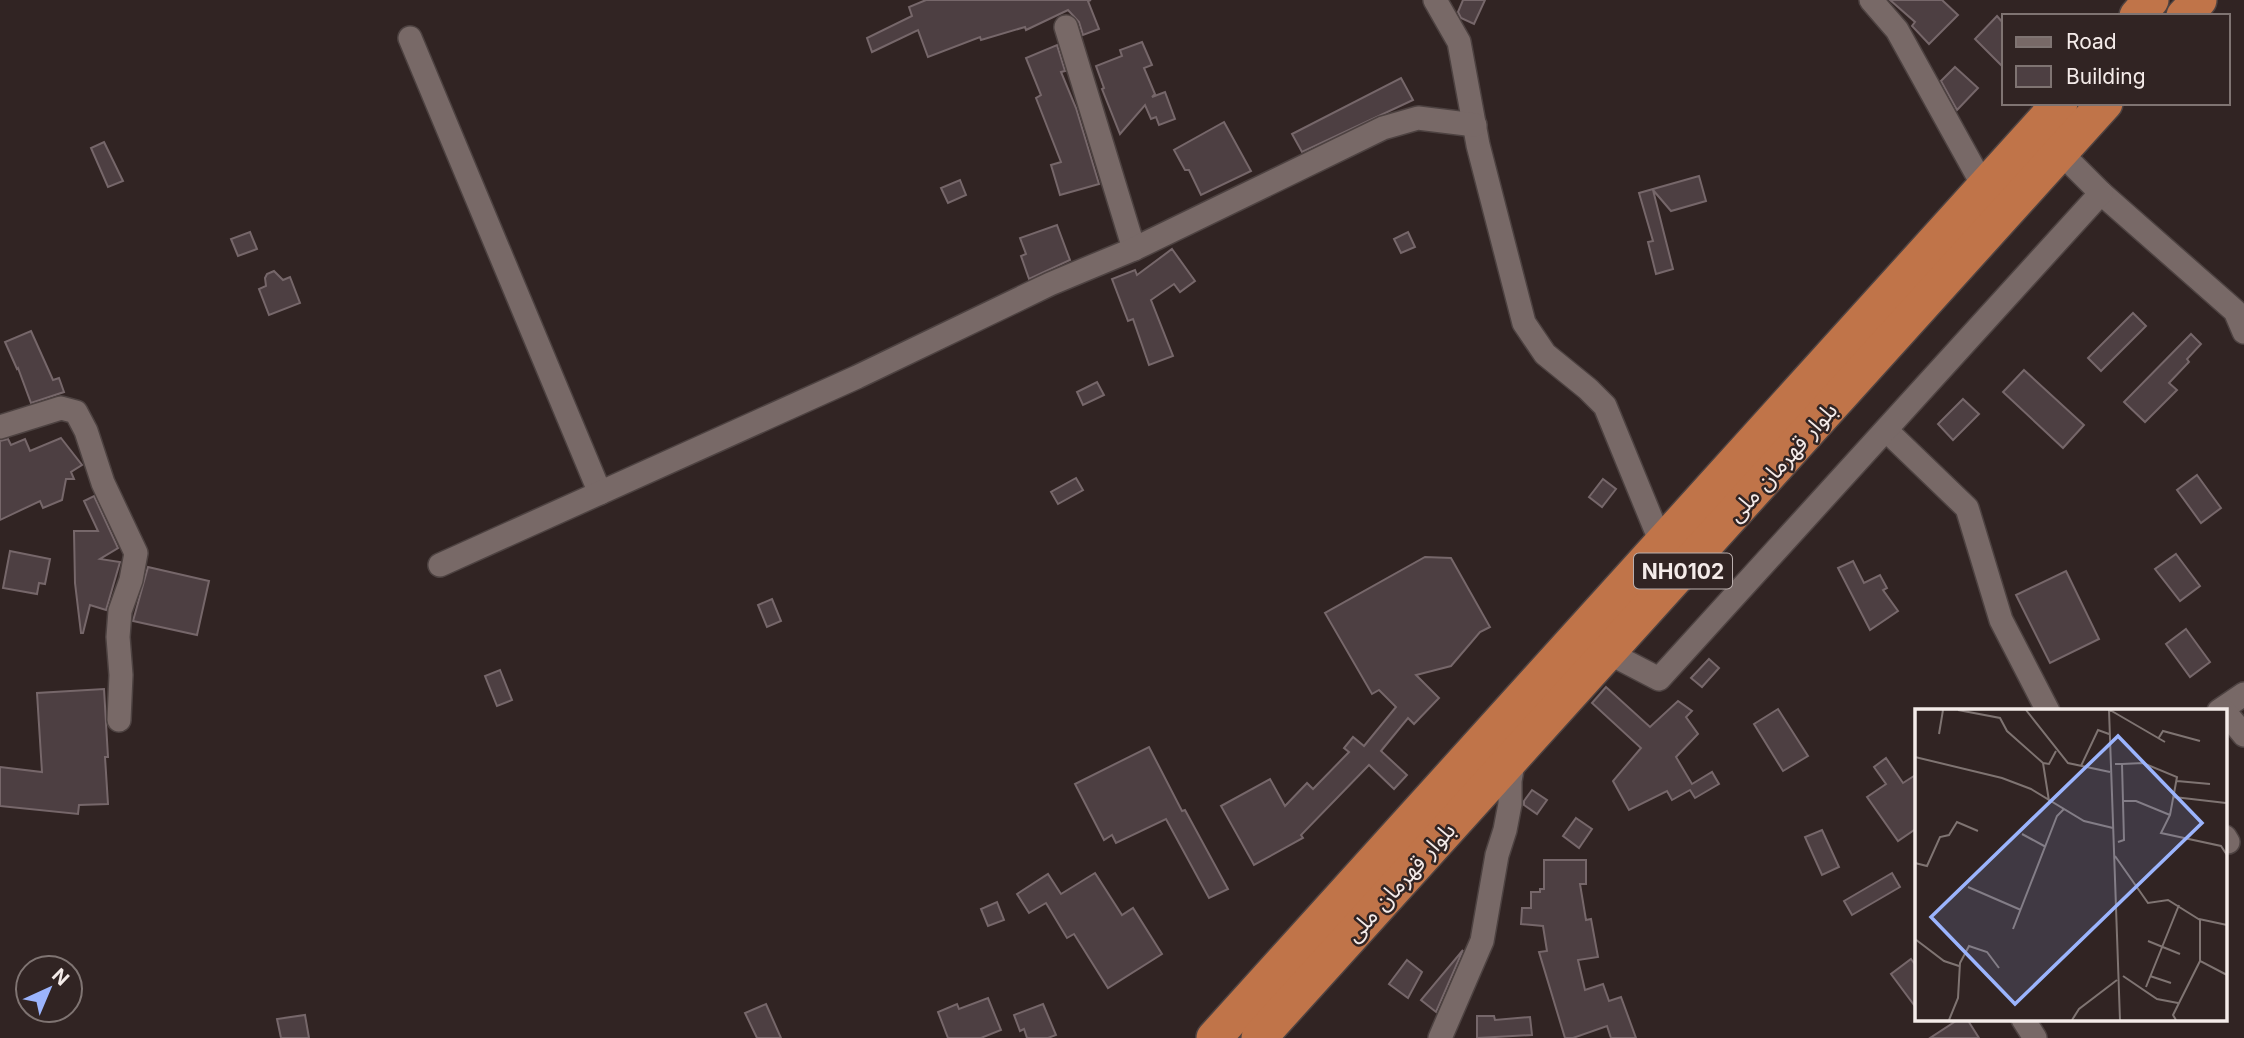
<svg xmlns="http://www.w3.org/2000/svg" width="2244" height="1038" viewBox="0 0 2244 1038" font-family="Inter,'Noto Sans Arabic',sans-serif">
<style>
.building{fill:#4d3f42;stroke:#76676a;stroke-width:2}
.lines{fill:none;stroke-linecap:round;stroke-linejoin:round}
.minor-casing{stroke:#4d4241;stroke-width:26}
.highway-casing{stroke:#4d4241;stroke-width:38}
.minor{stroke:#786967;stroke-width:23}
.highway{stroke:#c07449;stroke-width:35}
.labels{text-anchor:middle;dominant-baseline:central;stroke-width:5;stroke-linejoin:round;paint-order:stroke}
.shield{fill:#312423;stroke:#baafae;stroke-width:2}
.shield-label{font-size:21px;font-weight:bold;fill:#f4ebe9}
.street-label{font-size:23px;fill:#f4ebe9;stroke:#312423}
.inset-road{fill:none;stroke:#7f7472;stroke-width:2}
.view{fill:#9bb4fd;fill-opacity:0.15;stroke:#9bb4fd;stroke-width:3.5}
.inset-edge{fill:none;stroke:#f4ebe9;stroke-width:3.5}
</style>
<rect width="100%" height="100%" fill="#312423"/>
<!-- building -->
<g class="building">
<path d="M 926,0 L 1091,0 L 1088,1 L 1099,29 L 1083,35 L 1079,22 L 1068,10 L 1026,30 L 1025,27 L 981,40 L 980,37 L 928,57 L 918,30 L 872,52 L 867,38 L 912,16 L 909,7 Z"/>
<path d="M 1463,0 L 1485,0 L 1474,24 L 1461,18 L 1458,12 Z"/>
<path d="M 1890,0 L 1942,0 L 1958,15 L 1929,44 L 1912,26 L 1915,22 Z"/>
<path d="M 1997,16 L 2004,24 L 2004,68 L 1975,39 Z"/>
<path d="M 1142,42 L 1152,65 L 1144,68 L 1155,94 L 1152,97 L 1165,92 L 1175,119 L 1159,125 L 1156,117 L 1151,119 L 1145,105 L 1120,134 L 1102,89 L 1104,88 L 1096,66 L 1122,56 L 1120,50 Z"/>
<path d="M 1057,45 L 1065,71 L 1061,72 L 1076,108 L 1099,184 L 1060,195 L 1051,165 L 1061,162 L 1036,98 L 1041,95 L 1026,58 Z"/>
<path d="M 1955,67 L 1978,88 L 1957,110 L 1941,81 Z"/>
<path d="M 1401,78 L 1413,100 L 1302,152 L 1292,134 Z"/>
<path d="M 1224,122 L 1251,171 L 1201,195 L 1189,170 L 1185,170 L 1174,150 Z"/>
<path d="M 104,142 L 123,181 L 108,187 L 91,148 Z"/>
<path d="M 1699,176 L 1706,201 L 1671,211 L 1653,190 L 1673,269 L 1656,274 L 1648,242 L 1653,241 L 1639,193 Z"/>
<path d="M 960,180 L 966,195 L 948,203 L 941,188 Z"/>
<path d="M 1057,225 L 1070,260 L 1029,279 L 1021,256 L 1026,254 L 1020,238 Z"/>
<path d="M 250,232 L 257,249 L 238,256 L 231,239 Z"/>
<path d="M 1408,232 L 1415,247 L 1401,253 L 1394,239 Z"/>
<path d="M 1172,249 L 1195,281 L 1180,292 L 1174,284 L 1151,300 L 1173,356 L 1149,365 L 1133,319 L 1128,321 L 1112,279 L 1135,270 L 1137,275 Z"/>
<path d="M 274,271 L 283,280 L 290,277 L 300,303 L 269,315 L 259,289 L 266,286 L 265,278 L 267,274 Z"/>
<path d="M 2133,313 L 2146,326 L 2101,371 L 2088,358 Z"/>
<path d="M 31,331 L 53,380 L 59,378 L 64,392 L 31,403 L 18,368 L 17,369 L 5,342 Z"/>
<path d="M 2191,334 L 2201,344 L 2187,359 L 2189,362 L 2169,383 L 2177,390 L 2145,422 L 2124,402 Z"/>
<path d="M 2024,370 L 2084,425 L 2063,448 L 2003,392 Z"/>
<path d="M 1097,382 L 1104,395 L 1083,405 L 1077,392 Z"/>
<path d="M 1963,399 L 1979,414 L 1953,440 L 1938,424 Z"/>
<path d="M 61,438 L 82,465 L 71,472 L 74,479 L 66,479 L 62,500 L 43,508 L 40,501 L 0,520 L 0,441 L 8,439 L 11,445 L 25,439 L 30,451 Z"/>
<path d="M 2197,475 L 2221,508 L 2201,523 L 2177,490 Z"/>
<path d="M 1076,478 L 1083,490 L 1058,504 L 1051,492 Z"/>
<path d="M 1603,479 L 1616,489 L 1602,507 L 1589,497 Z"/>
<path d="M 94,496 L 118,548 L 100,559 L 120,562 L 106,610 L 90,605 L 83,633 L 81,633 L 75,583 L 74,531 L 98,531 L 84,501 Z"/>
<path d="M 10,551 L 50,559 L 45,584 L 39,583 L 37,594 L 3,588 Z"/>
<path d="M 2176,554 L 2200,586 L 2180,601 L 2155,569 Z"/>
<path d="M 1425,557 L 1451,558 L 1490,627 L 1480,632 L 1451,666 L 1416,675 L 1439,698 L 1414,724 L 1408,718 L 1381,751 L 1407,775 L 1394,789 L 1369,765 L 1301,835 L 1303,838 L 1254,865 L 1221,806 L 1270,779 L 1285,806 L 1307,783 L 1313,789 L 1349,752 L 1344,748 L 1353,737 L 1364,746 L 1396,707 L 1379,690 L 1372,694 L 1325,613 Z"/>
<path d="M 1853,561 L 1864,583 L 1880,575 L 1887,588 L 1883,590 L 1898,611 L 1870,630 L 1838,568 Z"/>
<path d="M 148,567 L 209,581 L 197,635 L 133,621 Z"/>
<path d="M 2066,571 L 2099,639 L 2050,663 L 2016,595 Z"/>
<path d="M 772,599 L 781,621 L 767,627 L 758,605 Z"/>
<path d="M 2186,629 L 2210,662 L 2190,677 L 2166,644 Z"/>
<path d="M 1709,659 L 1719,668 L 1702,687 L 1691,678 Z"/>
<path d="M 500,670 L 512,700 L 497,706 L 485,676 Z"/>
<path d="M 1606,687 L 1650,727 L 1678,701 L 1692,711 L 1686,717 L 1698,734 L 1676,757 L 1692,784 L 1712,772 L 1719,784 L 1695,798 L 1690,790 L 1672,800 L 1667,791 L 1629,810 L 1613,781 L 1641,748 L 1592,703 Z"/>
<path d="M 104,689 L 108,757 L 105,757 L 108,804 L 79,805 L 78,814 L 0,806 L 0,767 L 42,772 L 37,693 Z"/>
<path d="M 1778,709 L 1808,756 L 1783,771 L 1754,724 Z"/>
<path d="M 1149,747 L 1182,811 L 1185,810 L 1228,889 L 1209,898 L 1166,819 L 1116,843 L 1112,835 L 1104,840 L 1075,784 Z"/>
<path d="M 1886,758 L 1903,783 L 1917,774 L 1917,828 L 1898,841 L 1867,797 L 1886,784 L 1874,767 Z"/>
<path d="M 1532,790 L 1547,800 L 1537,814 L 1524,805 L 1524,801 Z"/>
<path d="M 1576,818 L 1592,829 L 1579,848 L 1563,836 Z"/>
<path d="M 1822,830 L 1839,867 L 1822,875 L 1805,837 Z"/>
<path d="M 1544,860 L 1586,860 L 1586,884 L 1580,884 L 1586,920 L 1591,919 L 1598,957 L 1578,960 L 1585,990 L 1603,984 L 1609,1001 L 1621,997 L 1636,1038 L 1611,1038 L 1607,1026 L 1573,1038 L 1565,1038 L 1539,952 L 1547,951 L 1543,926 L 1521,924 L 1522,908 L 1531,908 L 1531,892 L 1540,892 L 1540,889 L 1544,889 Z"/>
<path d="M 1095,873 L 1122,915 L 1133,908 L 1162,954 L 1108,988 L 1074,934 L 1067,938 L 1046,903 L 1029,913 L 1017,894 L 1048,874 L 1061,894 Z"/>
<path d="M 1892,873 L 1900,887 L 1852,915 L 1844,901 Z"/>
<path d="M 997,902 L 1004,920 L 988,926 L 981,909 Z"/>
<path d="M 1463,950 L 1436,1012 L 1421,1000 Z"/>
<path d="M 1911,959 L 1917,967 L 1917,1009 L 1891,974 Z"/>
<path d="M 1407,960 L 1422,972 L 1408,998 L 1389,984 Z"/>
<path d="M 988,998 L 1001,1030 L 981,1038 L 948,1038 L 938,1012 L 957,1004 L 959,1009 Z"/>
<path d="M 766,1004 L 781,1038 L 757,1038 L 745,1013 Z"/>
<path d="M 1043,1004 L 1056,1035 L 1048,1038 L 1027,1038 L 1024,1029 L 1020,1031 L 1014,1015 Z"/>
<path d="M 305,1015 L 309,1038 L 281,1038 L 277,1019 Z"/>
<path d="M 1477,1016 L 1494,1016 L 1495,1020 L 1530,1017 L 1532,1035 L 1477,1038 Z"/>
<path d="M 1959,1019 L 1967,1019 L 1979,1038 L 1930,1038 Z"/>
</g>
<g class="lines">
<!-- minor casing -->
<g class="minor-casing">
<g id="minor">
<path d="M 1435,0 L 1459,42 L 1478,145 L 1524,323 L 1545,354 L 1588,389 L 1605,406 L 1662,545"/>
<path d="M 1871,0 L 1897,30 L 1985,189"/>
<path d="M 1066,27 L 1134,249"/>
<path d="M 410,38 L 600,493"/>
<path d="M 2101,193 L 2235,311 L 2244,332"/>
<path d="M 0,427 L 61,408 L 76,412 L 86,431 L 103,483 L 136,553 L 131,580 L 120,611 L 118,637 L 121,675 L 119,720"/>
<path d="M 1886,430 L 1967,508 L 2001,620 L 2048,711"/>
<path d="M 440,565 L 857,377 L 1050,284 L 1134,249 L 1383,128 L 1418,118 L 1475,125"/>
<path d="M 1609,653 L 1659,679 L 2101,193 L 2061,153"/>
<path d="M 2219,711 L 2244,694"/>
<path d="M 2225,712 L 2244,735"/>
<path d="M 2225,837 L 2228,842"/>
<path d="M 2023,1019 L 2035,1038"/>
<path d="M 1440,1038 L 1482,941 L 1497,855 L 1505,830 L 1510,804 L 1510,781 L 1514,758"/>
</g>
</g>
<!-- highway casing -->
<g class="highway-casing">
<g id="highway">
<path d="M 2137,16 L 2151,0"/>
<path d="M 2184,16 L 2199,0"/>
<path d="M 1214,1038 L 2060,103"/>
<path d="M 1259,1038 L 2105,103"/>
</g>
</g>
<!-- minor -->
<use href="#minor" class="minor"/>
<!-- highway -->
<use href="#highway" class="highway"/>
</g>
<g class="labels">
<!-- shield labels -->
<rect class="shield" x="1634" y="553.5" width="98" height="35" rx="5"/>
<g class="shield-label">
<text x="1683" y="571">NH0102</text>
</g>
<!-- street labels -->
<g class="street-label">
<text transform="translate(1782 462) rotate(-48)">بلوار قهرمان ملی</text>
<text transform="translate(1400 882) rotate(-48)">بلوار قهرمان ملی</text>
</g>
</g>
<!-- overview -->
<g transform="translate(1915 709)">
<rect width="312" height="312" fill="#312423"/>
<path class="inset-road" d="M 43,1 L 85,9 L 92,22 L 128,54M 111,1 L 153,54 L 195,63M 194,1 L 205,311M 195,1 L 250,33M 24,25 L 28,1M 243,30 L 248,22 L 285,32M 0,48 L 87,69 L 116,80 L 169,112 L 198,119M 200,55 L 207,55 L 209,131 L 203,133M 207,55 L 228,54 L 262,68 L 255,106 L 246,124 L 306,137 L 312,146M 166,57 L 183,21 L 194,25M 262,72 L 295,75M 259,88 L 311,94M 134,92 L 128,54 L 134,55 L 141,42M 208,92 L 221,92 L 255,106M 107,125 L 131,138M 200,147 L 233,194 L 253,191 L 285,211 L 285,252 L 312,266M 0,154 L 12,157 L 25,128 L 34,126 L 42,113 L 63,122M 53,178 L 106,201M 284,210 L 312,216M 98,220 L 142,107 L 149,100M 0,230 L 29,252 L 44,257M 233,232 L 265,245M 208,267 L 242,290 L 263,294M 235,267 L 256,274M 231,278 L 264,196M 34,311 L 43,289 L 45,254 L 54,237 L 72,243 L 84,259M 157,311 L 164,300 L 202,271M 261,311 L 258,306 L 285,252"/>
<path class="view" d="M 203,27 L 287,114 L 100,295 L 16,208 Z"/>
<rect width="312" height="312" class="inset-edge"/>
</g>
<!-- legend -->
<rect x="2002" y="14" width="228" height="91" fill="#312423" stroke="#7f7472" stroke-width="2"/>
<rect x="2016" y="37" width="35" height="10" fill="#786967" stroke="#7f7472" stroke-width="2"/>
<text x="2066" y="49" font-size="21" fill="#f4ebe9">Road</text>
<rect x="2016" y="66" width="35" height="21" fill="#4d3f42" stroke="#7f7472" stroke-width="2"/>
<text x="2066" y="84" font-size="21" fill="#f4ebe9">Building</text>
<!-- north arrow -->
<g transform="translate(49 989) rotate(44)"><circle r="33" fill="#312423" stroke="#7f7472" stroke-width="2"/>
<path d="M0-5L12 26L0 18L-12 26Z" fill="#9bb4fd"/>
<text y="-10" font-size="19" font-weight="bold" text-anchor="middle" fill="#f4ebe9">N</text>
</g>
</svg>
